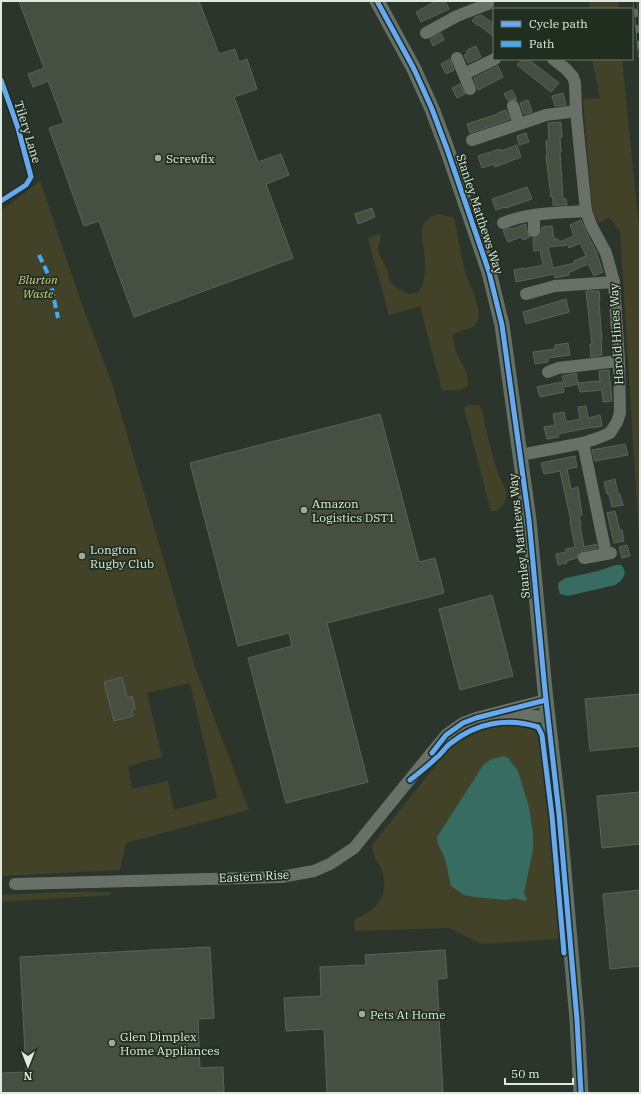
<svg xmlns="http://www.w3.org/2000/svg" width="641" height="1094" viewBox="0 0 641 1094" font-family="'IBM Plex Serif',serif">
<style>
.green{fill:#424229;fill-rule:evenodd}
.water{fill:#366c61}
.building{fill:#474e42;stroke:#5c625a;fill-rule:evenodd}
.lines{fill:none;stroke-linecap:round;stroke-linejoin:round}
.minor{stroke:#687068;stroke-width:12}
.major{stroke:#647067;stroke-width:15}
.rail-casing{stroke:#646b64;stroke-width:4}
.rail{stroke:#1f2e1e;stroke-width:2.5;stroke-dasharray:8;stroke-linecap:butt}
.quiet{stroke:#42abf6;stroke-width:4;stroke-dasharray:8 4;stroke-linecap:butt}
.cycleway-casing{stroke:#1f2e1e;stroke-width:8}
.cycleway{stroke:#66a8f1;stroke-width:5}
.poi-dot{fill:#a0aaa0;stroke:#1f2e1e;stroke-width:1.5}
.labels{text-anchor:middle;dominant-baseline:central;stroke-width:3.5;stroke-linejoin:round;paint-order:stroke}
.street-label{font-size:12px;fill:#dfe9de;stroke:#1f2e1e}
.poi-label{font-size:12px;fill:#dfe9de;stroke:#1f2e1e;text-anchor:start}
.park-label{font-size:12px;font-style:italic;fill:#d2ce85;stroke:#1f2e1e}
</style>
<rect width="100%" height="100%" fill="#2c352c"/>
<!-- green -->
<g class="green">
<path d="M 589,1 L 618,1 L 618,9 L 590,9 Z"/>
<path d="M 592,59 L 622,59 L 640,236 L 640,553 L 620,231 L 609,217 L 599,223 L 593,213 L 592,205 L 583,99 L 600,98 Z"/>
<path d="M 40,181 L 85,313 L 112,383 L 195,667 L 249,810 L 126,843 L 120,870 L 1,876 L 1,211 ZM 122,677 L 127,698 L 132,697 L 135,709 L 132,710 L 133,716 L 114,721 L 104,682 ZM 190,683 L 217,798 L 174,810 L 168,781 L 132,789 L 128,766 L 162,757 L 147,693 Z"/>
<path d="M 438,214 L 454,218 C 458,235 460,251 464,267 C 467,282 485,309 476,324 C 473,329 459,331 453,334 C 452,356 470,366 468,386 L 459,390 L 442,390 L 420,306 L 389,315 L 368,238 L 379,234 L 381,234 L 378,251 L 388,272 L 389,281 L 393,285 L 408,294 L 418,293 C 427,283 425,263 424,250 C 423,243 420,232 423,225 C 426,219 433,216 438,214 Z"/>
<path d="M 468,405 L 479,405 L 482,410 C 486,431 491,452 498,473 C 500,480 507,488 506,496 C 506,503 501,507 497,511 L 491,511 L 464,408 Z"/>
<path d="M 500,725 C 513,725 527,725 538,733 L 551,825 L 561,939 L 481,944 L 449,928 L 355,931 L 354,920 C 377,910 391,895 381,868 C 377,860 372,854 372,845 L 451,746 C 468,734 480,729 500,725 Z"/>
<path d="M 61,892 L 110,892 L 112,895 L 1,902 L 1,895 Z"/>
</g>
<!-- water -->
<g class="water">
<path d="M 616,565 L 621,565 C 629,573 623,580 615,585 L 568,596 L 560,594 L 558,587 L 559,582 L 566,578 L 598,571 Z"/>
<path d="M 504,756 L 510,759 L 510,761 L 518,771 L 529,807 L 533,833 L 533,850 L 524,893 L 527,899 L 525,901 L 515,898 L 506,900 L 475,897 L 464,895 L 451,886 L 445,859 L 438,844 L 437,837 L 484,764 L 492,759 Z"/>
</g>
<!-- building -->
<g class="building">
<path d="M 19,1 L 199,1 L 219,54 L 235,49 L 239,62 L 247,59 L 257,89 L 234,97 L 258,162 L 281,154 L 289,175 L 266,184 L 293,258 L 134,317 L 99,221 L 84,226 L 49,128 L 64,123 L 48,81 L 33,87 L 28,74 L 44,68 Z"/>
<path d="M 436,1 L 445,1 L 449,9 L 421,22 L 416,12 Z"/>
<path d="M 481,15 L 494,24 L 494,37 L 479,25 L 478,26 L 472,21 L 475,17 Z"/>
<path d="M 441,33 L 444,40 L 433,46 L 430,39 Z"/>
<path d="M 476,46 L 481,57 L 468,63 L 464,55 L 467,54 L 467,50 Z"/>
<path d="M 450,59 L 454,70 L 446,74 L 441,64 Z"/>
<path d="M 522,59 L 528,59 L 559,83 L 551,92 L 517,65 Z"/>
<path d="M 498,66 L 503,77 L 478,90 L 474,78 Z"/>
<path d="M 460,84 L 465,94 L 457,98 L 452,88 Z"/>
<path d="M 512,90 L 517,100 L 511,99 L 508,101 L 504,94 Z"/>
<path d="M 563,93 L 566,105 L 555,106 L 552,96 Z"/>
<path d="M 528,100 L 532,112 L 524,114 L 520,103 Z"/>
<path d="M 506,110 L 510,119 L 470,133 L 467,124 L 498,114 L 498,113 Z"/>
<path d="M 561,122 L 562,137 L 560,137 L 561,152 L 560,153 L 561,167 L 563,199 L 566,199 L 567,205 L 553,205 L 553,197 L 551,197 L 546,156 L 547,156 L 546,141 L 549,140 L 548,123 Z"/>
<path d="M 526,133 L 529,142 L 519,145 L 517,136 Z"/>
<path d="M 517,145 L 521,157 L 495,167 L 494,164 L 482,168 L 478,156 L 500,149 L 501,151 Z"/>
<path d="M 527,187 L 532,199 L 506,208 L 505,207 L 496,210 L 492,199 Z"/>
<path d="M 372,208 L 375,217 L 358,224 L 355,214 Z"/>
<path d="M 581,220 L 589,238 L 596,251 L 603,272 L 594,276 L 588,264 L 568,273 L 569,275 L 555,278 L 554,274 L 516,282 L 514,270 L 524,268 L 524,269 L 543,265 L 540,250 L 534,251 L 533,238 L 537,238 L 540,235 L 542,227 L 552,226 L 554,239 L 558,239 L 559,242 L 574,236 L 570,225 ZM 580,243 L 586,256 L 574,261 L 575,263 L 553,268 L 548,247 L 568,245 L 569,248 Z"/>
<path d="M 526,224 L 527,231 L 530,237 L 523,240 L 521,237 L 508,242 L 503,230 L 511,228 L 512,229 Z"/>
<path d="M 586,291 L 599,291 L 600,301 L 599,302 L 602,341 L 601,341 L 602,355 L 591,357 L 590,344 L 592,344 Z"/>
<path d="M 566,299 L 569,312 L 526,324 L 523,312 Z"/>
<path d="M 568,343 L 570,355 L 548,358 L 548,362 L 535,364 L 533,352 L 555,349 L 555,345 Z"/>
<path d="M 609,370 L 612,401 L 603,402 L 602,390 L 580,392 L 578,384 L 565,387 L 562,376 L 576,373 L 578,383 L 600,381 L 599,371 Z"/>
<path d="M 562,382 L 564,392 L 540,397 L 537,387 Z"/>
<path d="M 586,406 L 588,418 L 600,415 L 602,426 L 592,428 L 592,427 L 558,434 L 559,437 L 547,439 L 544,427 L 555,425 L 553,414 L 564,412 L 566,422 L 580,419 L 578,407 Z"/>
<path d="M 380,414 L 419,562 L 435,558 L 444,593 L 327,623 L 368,782 L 286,803 L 248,658 L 292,646 L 289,633 L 238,646 L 190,463 Z"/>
<path d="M 625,444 L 628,455 L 595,461 L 592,450 Z"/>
<path d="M 575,456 L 577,467 L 567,469 L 571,489 L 578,487 L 582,515 L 579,516 L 581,525 L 580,525 L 584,547 L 596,544 L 597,548 L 582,551 L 579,553 L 577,558 L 566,561 L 567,563 L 558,565 L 556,554 L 566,552 L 566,549 L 575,547 L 570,522 L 571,521 L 560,471 L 544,474 L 541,463 Z"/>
<path d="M 615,479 L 618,494 L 620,494 L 623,505 L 612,507 L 609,494 L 607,494 L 604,482 Z"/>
<path d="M 615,511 L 620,531 L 622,530 L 624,541 L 614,543 L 607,513 Z"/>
<path d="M 627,545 L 630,556 L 622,558 L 619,547 Z"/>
<path d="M 492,595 L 513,676 L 460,690 L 439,609 Z"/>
<path d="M 122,677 L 127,698 L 132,696 L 135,709 L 132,710 L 133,716 L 114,721 L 104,682 Z"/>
<path d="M 640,694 L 640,746 L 590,751 L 585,699 Z"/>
<path d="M 640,792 L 640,844 L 602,848 L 597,796 Z"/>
<path d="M 640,890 L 640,966 L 610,969 L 603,894 Z"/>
<path d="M 210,947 L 214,1018 L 198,1019 L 200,1068 L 223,1067 L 224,1093 L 1,1093 L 1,1073 L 26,1072 L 20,957 Z"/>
<path d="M 445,950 L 447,978 L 437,979 L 443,1093 L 327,1093 L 324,1029 L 286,1031 L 284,998 L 321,996 L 320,967 L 366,965 L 365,955 Z"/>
</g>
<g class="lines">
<!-- minor -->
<g class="minor">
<path d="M 426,33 L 457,16 L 488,4"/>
<path d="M 457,58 L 470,89"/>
<path d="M 464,74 L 495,59"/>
<path d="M 513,106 L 519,124"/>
<path d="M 472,140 L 546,115 L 576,111"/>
<path d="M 534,215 L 534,231"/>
<path d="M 503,223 C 529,212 559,213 586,211"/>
<path d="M 526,294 L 555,286 L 614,282"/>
<path d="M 548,372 L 558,368 L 619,361"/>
<path d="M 583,443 L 606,554"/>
<path d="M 520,455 L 583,443 L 598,438 L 610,433 L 617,422 L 620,413 L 619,361 L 614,282 L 606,253 L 591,225 L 586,211 L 576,111 L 575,83 L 573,77 L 566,69 L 553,59"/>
<path d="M 584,558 L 611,553"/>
<path d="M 505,716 L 518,715 L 548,717"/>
<path d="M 15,884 L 281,877 L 314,871 L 330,864 L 354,848 L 446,735 L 463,723 L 476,718 L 546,700"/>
</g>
<!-- major -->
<path class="major" d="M 377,1 L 414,69 L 432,109 L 447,149 L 489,272 L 502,325 L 529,520 L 545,691 L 559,814 L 577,1020 L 581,1093"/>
<!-- rail casing -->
<g class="rail-casing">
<path id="rail" d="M 635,1 L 640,56"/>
</g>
<!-- rail -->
<use href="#rail" class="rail"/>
<!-- quiet -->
<path class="quiet" d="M 39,255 L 49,276 L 58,318"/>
<!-- cycleway casing -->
<g class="cycleway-casing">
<g id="cycleway">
<path d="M 377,1 L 414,69 L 432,109 L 447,149 L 489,272 L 502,325 L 529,520 L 545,691 L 559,814 L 577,1020 L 581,1093"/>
<path d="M 1,80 L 18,128 L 31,177 L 26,185 L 1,201"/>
<path d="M 432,753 L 446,735 L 463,723 L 476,718 L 546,700"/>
<path d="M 410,780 C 419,773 428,766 436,758 C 442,754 445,747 451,743 C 476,723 507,717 538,727 L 542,735 L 552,816 L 564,953"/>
</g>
</g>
<!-- cycleway -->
<use href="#cycleway" class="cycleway"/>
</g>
<!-- markers -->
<g class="poi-dot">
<circle cx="158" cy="158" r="4"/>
<circle cx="304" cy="510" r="4"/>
<circle cx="82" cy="556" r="4"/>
<circle cx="362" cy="1014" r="4"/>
<circle cx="112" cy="1043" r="4"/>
</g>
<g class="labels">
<!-- street labels -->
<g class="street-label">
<text transform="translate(28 132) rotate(73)">Tilery Lane</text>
<text transform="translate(480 214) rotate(72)">Stanley Matthews Way</text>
<text transform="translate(616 334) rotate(-93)">Harold Hines Way</text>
<text transform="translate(519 536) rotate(-96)">Stanley Matthews Way</text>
<text transform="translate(254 876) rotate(-3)">Eastern Rise</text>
</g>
<!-- poi labels -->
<g class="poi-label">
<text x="166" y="158">Screwfix</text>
<text x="312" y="503">Amazon<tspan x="312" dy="14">Logistics DST1</tspan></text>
<text x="90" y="549">Longton<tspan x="90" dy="14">Rugby Club</tspan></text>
<text x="370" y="1014">Pets At Home</text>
<text x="120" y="1036">Glen Dimplex<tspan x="120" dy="14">Home Appliances</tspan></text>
</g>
<!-- park labels -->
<g class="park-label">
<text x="38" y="279">Blurton<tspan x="38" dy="14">Waste</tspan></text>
</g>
</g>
<!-- border -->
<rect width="641" height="1094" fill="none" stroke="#dfe9de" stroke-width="4"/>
<!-- legend -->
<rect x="493" y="8" width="140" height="52" fill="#1f2e1e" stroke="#6c796b"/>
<rect x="501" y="21" width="20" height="6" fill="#66a8f1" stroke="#6c796b"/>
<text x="529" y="28" font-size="12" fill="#dfe9de">Cycle path</text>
<rect x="501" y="41" width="20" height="6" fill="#42abf6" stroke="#6c796b"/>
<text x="529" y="48" font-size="12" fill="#dfe9de">Path</text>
<!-- north arrow -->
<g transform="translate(28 1066) rotate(180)" stroke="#1f2e1e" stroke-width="3" paint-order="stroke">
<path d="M0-3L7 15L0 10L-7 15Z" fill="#dfe9de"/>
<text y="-6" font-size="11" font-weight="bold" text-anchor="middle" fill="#dfe9de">N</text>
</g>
<!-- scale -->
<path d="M505 1078v6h68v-6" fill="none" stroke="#dfe9de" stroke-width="2"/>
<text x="511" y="1078" font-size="12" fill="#dfe9de" stroke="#1f2e1e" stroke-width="3" paint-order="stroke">50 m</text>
</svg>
